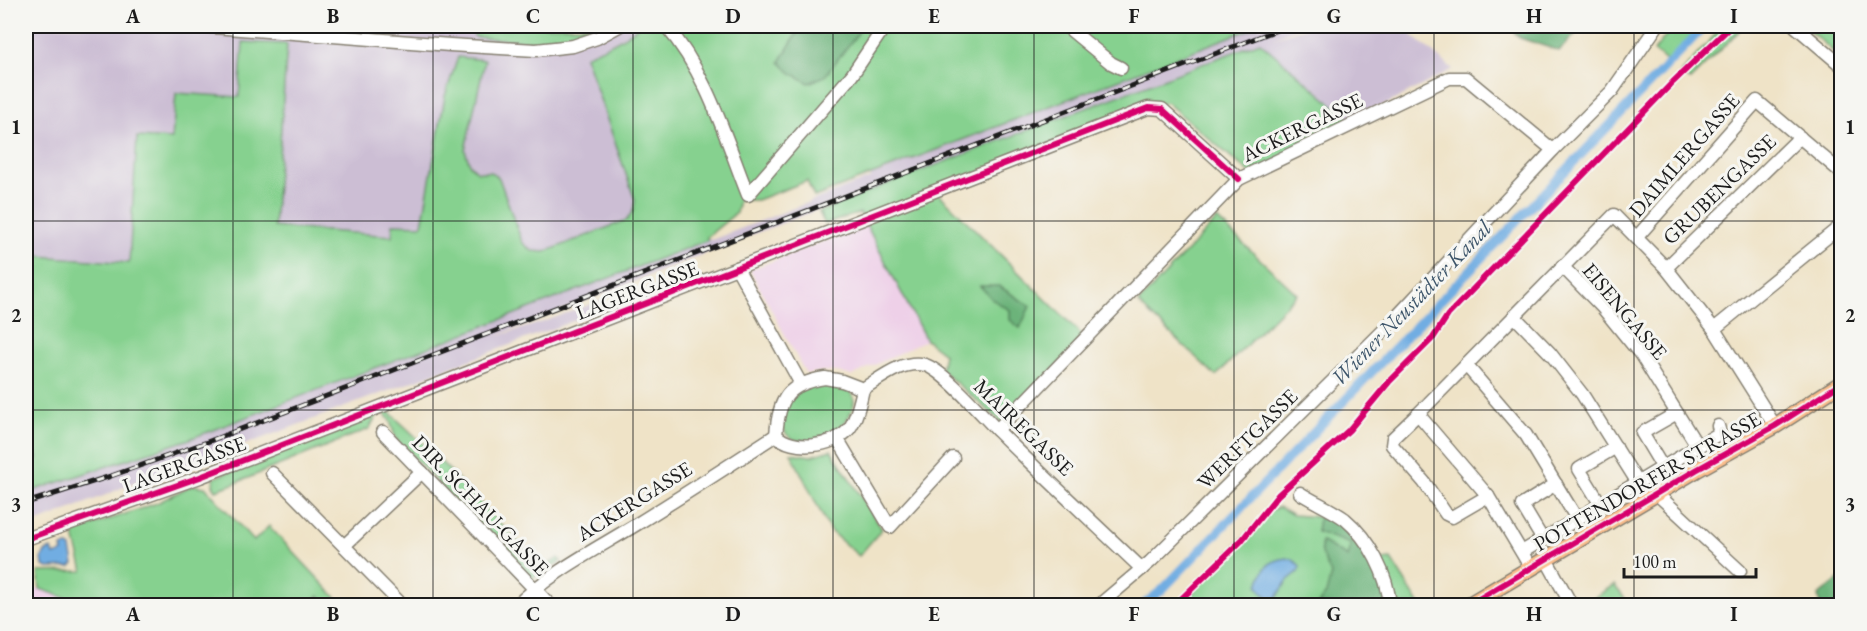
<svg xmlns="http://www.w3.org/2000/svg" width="1867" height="631" viewBox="0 0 1867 631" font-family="'EB Garamond',serif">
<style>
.built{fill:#eed0e8}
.industrial{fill:#ccbed4}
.green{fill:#86d18f;stroke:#517656;stroke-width:1.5}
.forest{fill:#6cb37a;stroke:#44684b;stroke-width:1.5}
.water{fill:#71ade2;stroke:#46647f;stroke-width:1.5}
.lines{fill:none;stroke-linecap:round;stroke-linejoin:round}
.canal{stroke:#71ade2;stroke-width:9}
.minor-casing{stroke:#868072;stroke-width:15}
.major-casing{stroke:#868072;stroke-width:18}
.minor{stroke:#fff;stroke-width:12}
.major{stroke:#fabc8b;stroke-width:15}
.rail-casing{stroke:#1c1c1c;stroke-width:5}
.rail{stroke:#f6f6f2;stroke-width:3;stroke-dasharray:9;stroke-linecap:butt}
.cycleway-casing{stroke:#f6f6f2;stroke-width:10}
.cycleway{stroke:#d6006c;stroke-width:6}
.grid{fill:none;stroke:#1c1c1c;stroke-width:1.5;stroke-opacity:0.55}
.labels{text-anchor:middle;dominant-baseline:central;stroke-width:6;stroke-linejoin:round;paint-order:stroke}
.street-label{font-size:21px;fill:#1c1c1c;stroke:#f6f6f2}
.water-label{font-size:22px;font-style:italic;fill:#3e566b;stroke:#f6f6f2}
.neatline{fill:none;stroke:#1c1c1c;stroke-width:2}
.grid-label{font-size:20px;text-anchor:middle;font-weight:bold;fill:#1c1c1c}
</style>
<rect width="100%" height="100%" fill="#f6f6f2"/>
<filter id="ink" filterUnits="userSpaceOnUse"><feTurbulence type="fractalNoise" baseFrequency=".0167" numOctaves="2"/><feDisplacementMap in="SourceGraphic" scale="12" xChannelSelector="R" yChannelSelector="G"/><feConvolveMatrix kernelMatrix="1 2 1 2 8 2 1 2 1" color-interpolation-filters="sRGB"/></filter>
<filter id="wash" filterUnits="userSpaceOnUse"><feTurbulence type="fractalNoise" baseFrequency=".008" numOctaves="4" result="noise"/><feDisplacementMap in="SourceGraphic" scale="24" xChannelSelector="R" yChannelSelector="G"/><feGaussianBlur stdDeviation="1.35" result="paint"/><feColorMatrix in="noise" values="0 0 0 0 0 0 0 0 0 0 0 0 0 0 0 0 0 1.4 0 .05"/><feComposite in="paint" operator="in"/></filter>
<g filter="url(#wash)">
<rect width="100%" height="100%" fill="#efe3c7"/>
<!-- built -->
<g class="built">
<path d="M 866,225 L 926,340 L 852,376 L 838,372 L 824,371 L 806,374 L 750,270 Z"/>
<path d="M 26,589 L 40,589 L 72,600 L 77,605 L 26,606 Z"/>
</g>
<!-- industrial -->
<g class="industrial">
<path d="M 30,26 L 638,26 L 632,31 L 607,46 L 585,56 L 635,200 L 633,211 L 627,220 L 545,252 L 532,251 L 522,242 L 499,178 L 491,172 L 478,172 L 470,165 L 465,150 L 485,61 L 458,57 L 445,96 L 422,225 L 394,224 L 392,236 L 273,227 L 287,44 L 243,42 L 239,97 L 177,93 L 172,139 L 137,137 L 129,263 L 26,255 L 26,90 Z"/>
<path d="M 1258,26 L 1301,26 L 1273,38 L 1311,26 L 1401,26 L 1453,69 L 1353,122 L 1260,42 L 754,234 L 494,337 L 543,322 L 602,300 L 605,309 L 199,462 L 173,468 L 145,477 L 106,495 L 26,527 L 26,493 L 187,440 L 708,240 L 714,239 L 871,178 L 871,176 Z"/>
</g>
<!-- green -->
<g class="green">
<path d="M 26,26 L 30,26 L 26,90 Z"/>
<path d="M 467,26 L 600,26 L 571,38 L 539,42 L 475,37 L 472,30 Z"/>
<path d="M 638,26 L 1258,26 L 814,197 L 807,181 L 757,200 L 739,200 L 736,213 L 707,237 L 708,240 L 187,440 L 26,493 L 26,469 L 37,458 L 26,420 L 26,255 L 129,263 L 137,137 L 172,139 L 176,93 L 239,97 L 243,42 L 287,44 L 274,227 L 392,236 L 393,224 L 422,225 L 445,96 L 458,57 L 485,60 L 465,150 L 470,165 L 478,172 L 491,172 L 499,178 L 522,242 L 532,251 L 545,252 L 627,220 L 633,211 L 635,200 L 585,56 C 603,48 623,40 638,26 Z"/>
<path d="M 1673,26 L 1705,26 L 1670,64 L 1654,51 Z"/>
<path d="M 1723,26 L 1744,26 L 1690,80 L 1681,73 Z"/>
<path d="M 1804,26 L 1841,26 L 1841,58 Z"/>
<path d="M 1260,42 L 1353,122 L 1251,174 L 1166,102 L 936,191 L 1084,337 L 1004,424 L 941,370 L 944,354 L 926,340 L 860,213 L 825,224 L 819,212 L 897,180 Z"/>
<path d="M 1217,219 L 1297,294 L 1216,376 L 1138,303 Z"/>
<path d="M 825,382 C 832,384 841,385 847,389 C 866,401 841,431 828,437 C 820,441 805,442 796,440 C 775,434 782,405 795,394 C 803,387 815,385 825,382 Z"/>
<path d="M 387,410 L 429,449 L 539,564 L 548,565 L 558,558 L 561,561 L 532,578 L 529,578 L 396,439 L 390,421 L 383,411 Z"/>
<path d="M 378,414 L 369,429 L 233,484 L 216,490 L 213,485 L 214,478 L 261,458 Z"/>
<path d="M 831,450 L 882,529 L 859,556 L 830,531 L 791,453 L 811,456 Z"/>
<path d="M 192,485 L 205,487 L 254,541 L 269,526 L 343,605 L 325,605 L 319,596 L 312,601 L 314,606 L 77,605 L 72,600 L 40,589 L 38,572 L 83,571 L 73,532 L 157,503 Z"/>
<path d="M 1279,507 L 1293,515 L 1332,518 L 1373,561 L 1391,559 L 1420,605 L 1179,606 L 1270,510 Z"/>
<path d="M 1614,585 L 1630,605 L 1589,605 L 1587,602 Z"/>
</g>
<!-- forest -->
<g class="forest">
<path d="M 801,26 L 860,26 L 858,33 L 825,76 L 809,83 L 791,73 L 780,62 Z"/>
<path d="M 1508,26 L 1583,26 L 1559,51 L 1520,38 Z"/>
<path d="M 980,286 L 999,286 L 1030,306 L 1020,328 L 1010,320 L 1010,310 L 993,300 Z"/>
<path d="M 26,420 L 37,459 L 26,469 Z"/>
<path d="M 1319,518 L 1332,518 L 1344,522 L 1373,561 L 1387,605 L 1317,605 L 1326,594 L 1331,574 L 1321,553 L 1321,541 L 1348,557 L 1351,544 L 1317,532 Z"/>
<path d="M 1841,578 L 1841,605 L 1820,605 L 1818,596 Z"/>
</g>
<!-- water -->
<g class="water">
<path d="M 68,546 L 71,548 L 74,564 L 71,567 L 48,568 L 43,566 L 42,557 L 46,551 L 52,549 L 54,555 L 63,552 L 62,547 Z"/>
<path d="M 1287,558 C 1293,559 1297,561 1300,567 L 1298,572 L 1287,581 L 1277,598 C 1267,599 1263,594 1258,586 C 1263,568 1267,561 1287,558 Z"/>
</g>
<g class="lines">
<!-- canal -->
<path class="canal" d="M 1142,606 L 1162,590 L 1705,26"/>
</g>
</g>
<g filter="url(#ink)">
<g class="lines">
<!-- minor casing -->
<g class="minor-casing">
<g id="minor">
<path d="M 200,26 L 450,45 L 536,50 L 573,46 L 597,38 L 619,26"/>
<path d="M 666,26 C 707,73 725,137 748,195 L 852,75 L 885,26"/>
<path d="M 1066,26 L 1111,63 L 1121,68"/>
<path d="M 1795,26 L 1842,66"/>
<path d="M 1637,237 L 1757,101 L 1842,173"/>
<path d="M 1562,266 L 1602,307 L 1641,355 L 1698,447"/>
<path d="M 737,268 L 801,384"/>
<path d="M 1666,268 L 1800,137"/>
<path d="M 1514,316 L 1550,353 L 1582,394 L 1638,483"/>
<path d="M 1714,329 L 1842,225"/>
<path d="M 1466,365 L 1526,435 L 1577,519"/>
<path d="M 825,378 L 842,381 L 863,389 C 860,402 857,418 849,429 C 834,447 792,452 776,435 C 779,398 787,384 825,378 Z"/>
<path d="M 863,389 C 881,378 903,359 925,365 C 943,370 981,414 996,429 C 1044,477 1093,522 1142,569"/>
<path d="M 1418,414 L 1393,438 L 1392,445 L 1424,482 L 1446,514 L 1452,517 L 1488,496"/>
<path d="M 997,430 L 1239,179 L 1449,78 L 1466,78 L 1553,150"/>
<path d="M 383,432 L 551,606"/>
<path d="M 837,438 L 890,527 L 953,458"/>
<path d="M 1663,468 L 1642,433 L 1677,413"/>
<path d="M 272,473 L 403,606"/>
<path d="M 1300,493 C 1314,502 1331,509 1345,519 C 1369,539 1388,575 1390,606"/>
<path d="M 1657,494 L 1740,571"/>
<path d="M 1601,505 L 1579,469 L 1616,447"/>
<path d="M 26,539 L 200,477 L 1148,108 L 1162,109 L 1239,179"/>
<path d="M 1543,540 L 1522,505 L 1556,484"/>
<path d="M 344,546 L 422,472"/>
<path d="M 1522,552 L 1720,433 L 1718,426"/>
<path d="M 1546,559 L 1572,606"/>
<path d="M 1531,568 L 1488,496 L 1418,414 L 1614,215 L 1666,268 L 1714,329 L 1775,426"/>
<path d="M 516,606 C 552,571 595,550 637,524 C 684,495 730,465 776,435"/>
<path d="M 1098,606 L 1150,562 L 1389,325 L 1553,150 L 1612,91 L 1657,26"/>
</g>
</g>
<!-- major casing -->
<g class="major-casing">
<path id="major" d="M 1467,606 L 1696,470 L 1775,426 L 1842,383"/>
</g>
<!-- minor -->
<use href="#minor" class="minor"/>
<!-- major -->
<use href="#major" class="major"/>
<!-- rail casing -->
<g class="rail-casing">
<path id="rail" d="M 26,503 L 111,476 L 207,442 L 1287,26"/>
</g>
<!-- rail -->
<use href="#rail" class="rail"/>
<!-- cycleway casing -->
<g class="cycleway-casing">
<g id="cycleway">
<path d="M 26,539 L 200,477 L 1148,108 L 1162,109 L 1239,179"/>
<path d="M 1174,606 L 1242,540 L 1278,495 L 1349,430 L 1389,382 L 1433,338 L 1448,315 L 1673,82 L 1731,26"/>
<path d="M 1467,606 L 1696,470 L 1775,426 L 1842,383"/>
</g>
</g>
<!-- cycleway -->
<use href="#cycleway" class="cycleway"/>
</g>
</g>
<!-- grid -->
<path class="grid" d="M 233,26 L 233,606M 433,26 L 433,606M 633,26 L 633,606M 833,26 L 833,606M 1034,26 L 1034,606M 1234,26 L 1234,606M 1434,26 L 1434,606M 1634,26 L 1634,606M 26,221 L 1842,221M 26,410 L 1842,410"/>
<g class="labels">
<!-- street labels -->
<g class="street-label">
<text transform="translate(1302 127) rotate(-26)">ACKERGASSE</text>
<text transform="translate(1684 155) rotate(-49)">DAIMLERGASSE</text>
<text transform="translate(1719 189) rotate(-44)">GRUBENGASSE</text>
<text transform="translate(637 290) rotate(-21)">LAGERGASSE</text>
<text transform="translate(1625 311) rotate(50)">EISENGASSE</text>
<text transform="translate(1024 427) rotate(44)">MAIREGASSE</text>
<text transform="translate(1247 439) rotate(-45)">WERFTGASSE</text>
<text transform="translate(184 464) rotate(-20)">LAGERGASSE</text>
<text transform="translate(1647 481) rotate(-30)">POTTENDORFER STRASSE</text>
<text transform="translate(634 501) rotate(-32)">ACKERGASSE</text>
<text transform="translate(481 505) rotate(46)">DIR. SCHAU-GASSE</text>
</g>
<!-- water labels -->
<g class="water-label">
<text transform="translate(1411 303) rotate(-46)">Wiener Neustädter Kanal</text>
</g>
</g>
<!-- margin -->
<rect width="1867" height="631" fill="none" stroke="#f6f6f2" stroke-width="66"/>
<!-- scale -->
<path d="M1624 568v9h132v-9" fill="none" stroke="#1c1c1c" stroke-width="3"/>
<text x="1633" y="568" font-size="18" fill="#1c1c1c" stroke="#f6f6f2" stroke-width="4.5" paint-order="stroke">100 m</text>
<rect x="33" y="33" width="1801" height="565" class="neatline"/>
<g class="grid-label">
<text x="133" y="23">A</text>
<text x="333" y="23">B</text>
<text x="533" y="23">C</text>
<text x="733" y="23">D</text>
<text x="934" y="23">E</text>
<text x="1134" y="23">F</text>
<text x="1334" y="23">G</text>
<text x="1534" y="23">H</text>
<text x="1734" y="23">I</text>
<text x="16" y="134">1</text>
<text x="1850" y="134">1</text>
<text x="16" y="322">2</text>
<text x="1850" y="322">2</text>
<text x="16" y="511">3</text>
<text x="1850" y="511">3</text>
<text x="133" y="621">A</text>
<text x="333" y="621">B</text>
<text x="533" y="621">C</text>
<text x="733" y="621">D</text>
<text x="934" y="621">E</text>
<text x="1134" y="621">F</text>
<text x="1334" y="621">G</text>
<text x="1534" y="621">H</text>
<text x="1734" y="621">I</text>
</g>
</svg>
